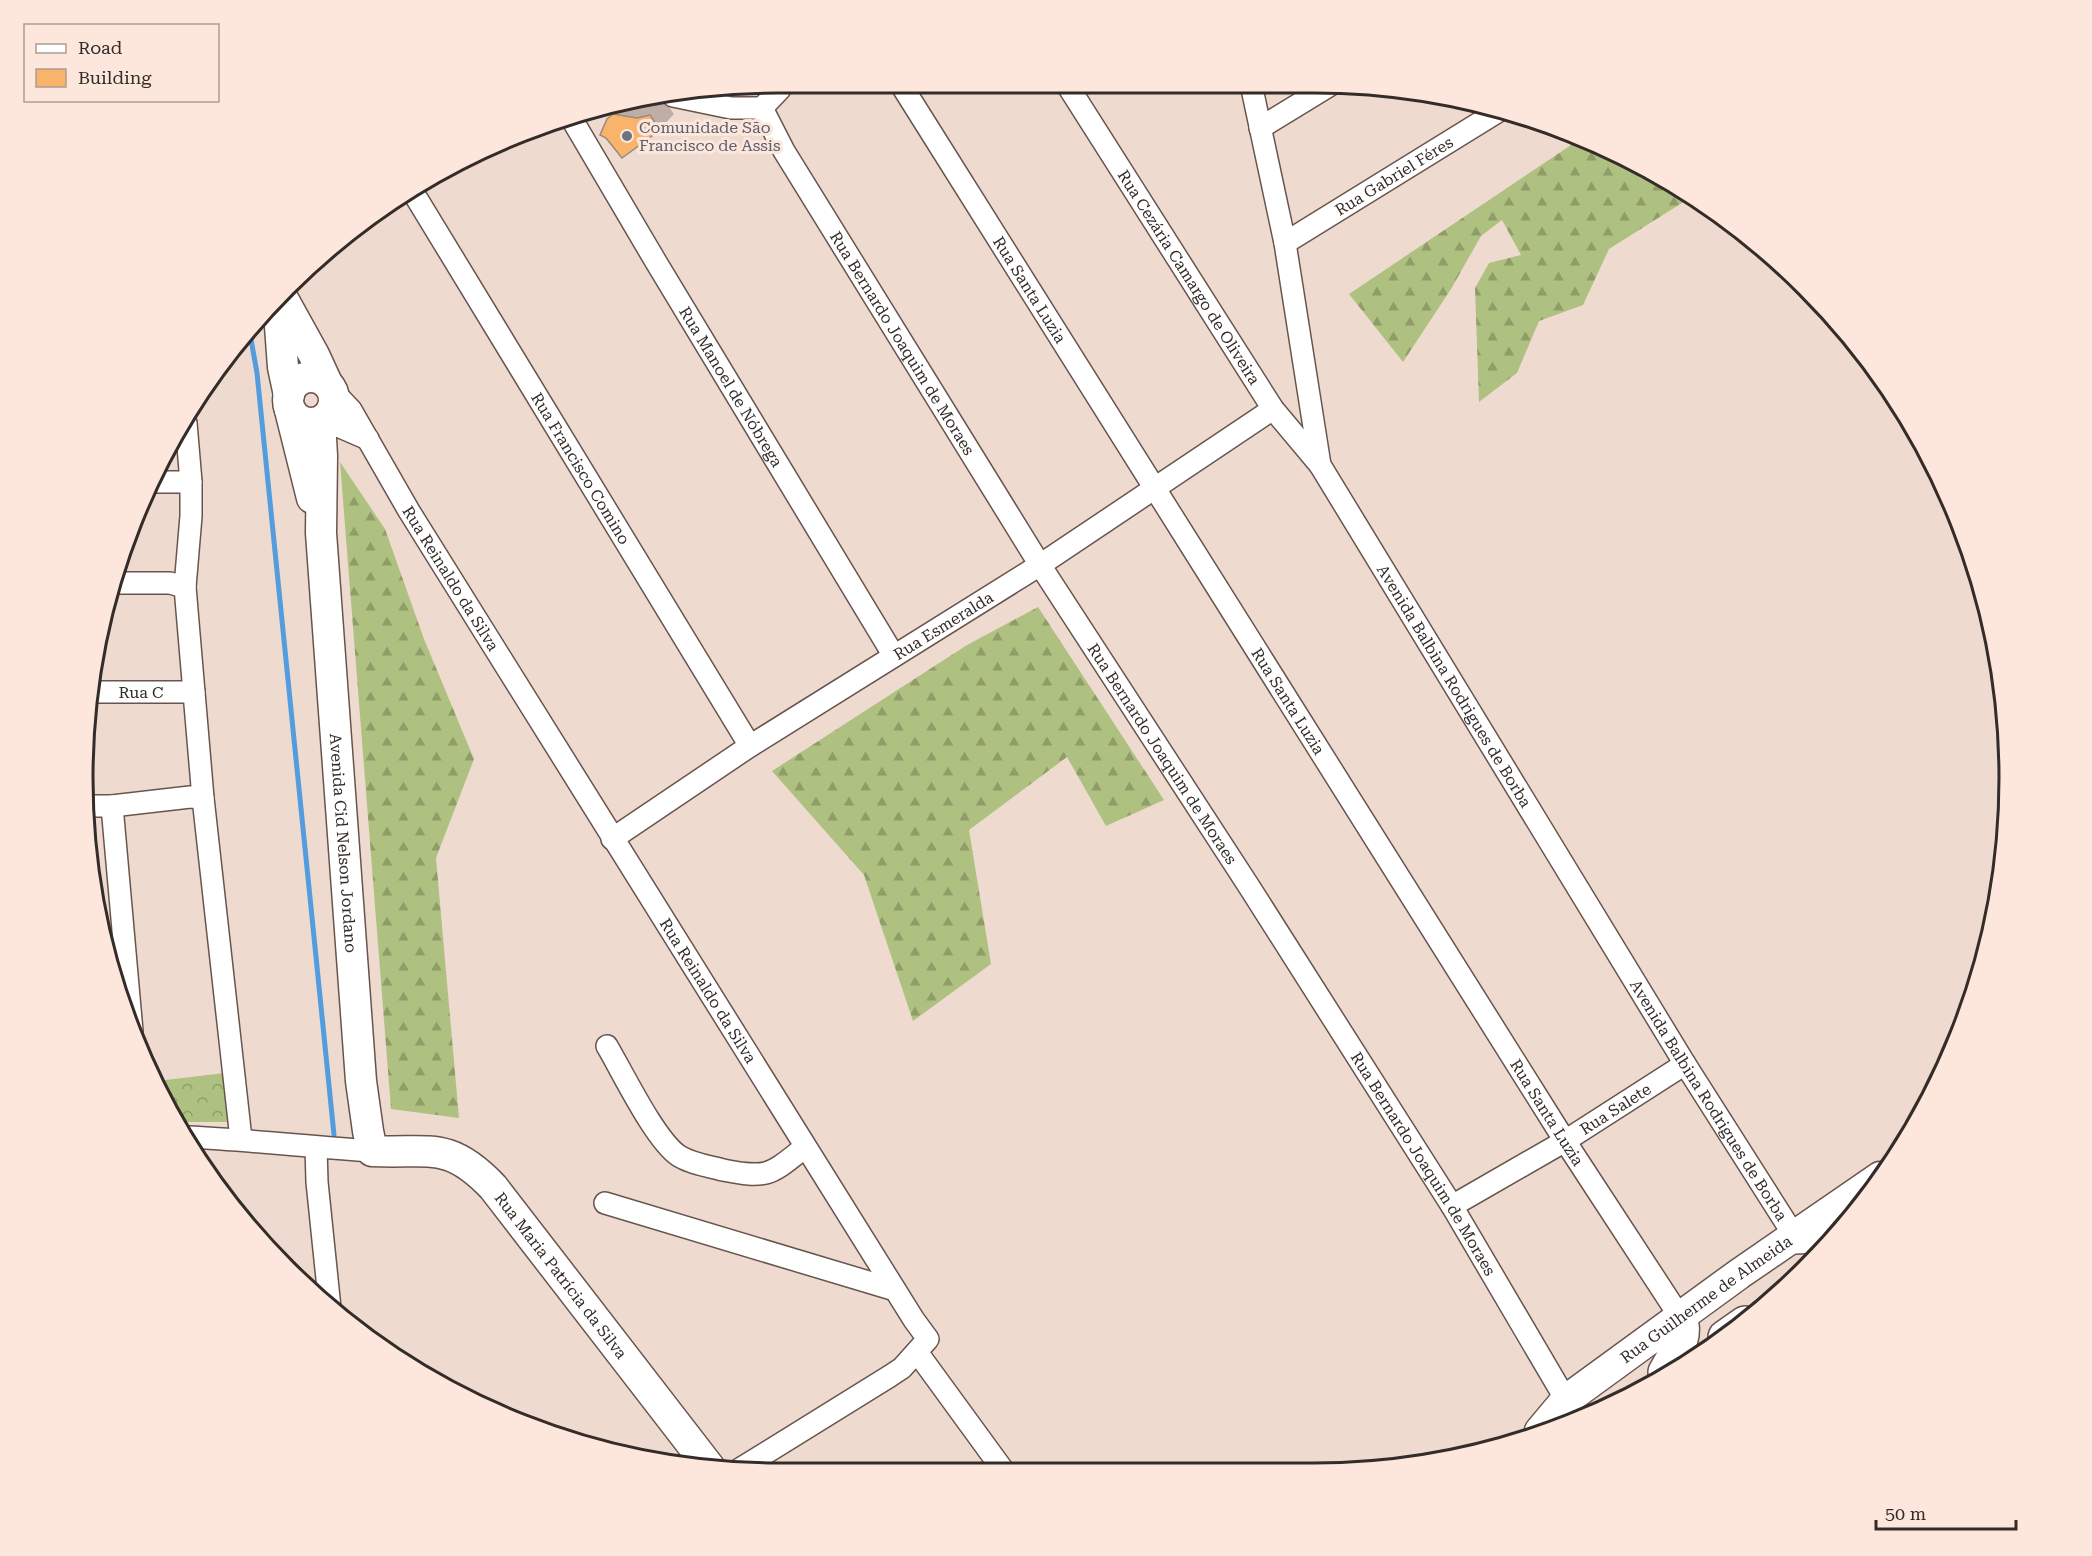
<svg xmlns="http://www.w3.org/2000/svg" width="2092" height="1556" viewBox="0 0 2092 1556" font-family="'Roboto Serif',serif">
<style>
.forest{fill:url(#forest-firs)}
.park{fill:url(#park-crowns)}
.shadow{fill:#0003}
.lines{fill:none;stroke-linecap:round;stroke-linejoin:round}
.stream{stroke:#539dde;stroke-width:5}
.building{fill:#fab36a;stroke:#988a7c;stroke-width:1.5}
.street-casing{stroke:#67554d;stroke-width:24}
.secondary-casing{stroke:#67554d;stroke-width:33}
.highway-casing{stroke:#67554d;stroke-width:36}
.street{stroke:#fff;stroke-width:21}
.secondary{stroke:#fff;stroke-width:30}
.highway{stroke:#fff;stroke-width:33}
.worship-dot{fill:#6b7280;stroke:#fde7dd;stroke-width:2}
.labels{text-anchor:middle;dominant-baseline:central;stroke-width:6;stroke-linejoin:round;paint-order:stroke}
.worship-label{font-size:16px;fill:#5b616d;stroke:#fde7dd;text-anchor:start}
.street-label{font-size:16px;fill:#332c28;stroke:#fde7dd}
.rim{fill:none;stroke:#332c28;stroke-width:3}
</style>
<defs>
<pattern id="forest-firs" width="22" height="20" patternUnits="userSpaceOnUse" patternTransform="scale(1.5)"><rect width="22" height="20" fill="#afc180"/><path d="M5 1l3.5 6h-7zM16 11l3.5 6h-7z" fill="#8f9d69"/></pattern>
<pattern id="park-crowns" width="20" height="18" patternUnits="userSpaceOnUse" patternTransform="scale(1.5)"><rect width="20" height="18" fill="#afc180"/><path d="M2 6a3 3 0 1 1 6 0M12 15a3 3 0 1 1 6 0" fill="none" stroke="#8f9d69"/></pattern>
</defs>
<rect width="100%" height="100%" fill="#efdad0"/>
<!-- forest -->
<g class="forest">
<path d="M 1583,137 L 1693,196 L 1609,249 L 1583,305 L 1539,321 L 1517,373 L 1479,402 L 1475,288 L 1489,263 L 1521,255 L 1502,220 L 1481,236 L 1451,289 L 1403,362 L 1349,294 Z"/>
<path d="M 340,462 L 385,529 L 424,639 L 474,759 L 436,858 L 459,1118 L 391,1109 Z"/>
<path d="M 1038,607 L 1164,800 L 1106,826 L 1067,757 L 969,830 L 991,964 L 913,1021 L 864,875 L 772,771 L 967,645 Z"/>
</g>
<!-- park -->
<path class="park" d="M 225,1073 L 230,1122 L 180,1122 L 157,1081 Z"/>
<!-- shadow -->
<path class="shadow" d="M 636,101 L 653,104 L 665,101 L 674,114 L 660,129 L 622,156 L 609,120 L 627,102 Z"/>
<g class="lines">
<!-- stream -->
<path class="stream" d="M 249,328 L 257,373 L 334,1135"/>
</g>
<!-- building -->
<path class="building" d="M 613,114 L 637,118 L 650,115 L 660,130 L 622,158 L 606,138 L 600,135 L 607,119 Z"/>
<g class="lines">
<!-- street casing -->
<g class="street-casing">
<g id="street">
<path id="s1" d="M 900,83 L 1565,1141 L 1680,1317"/>
<path id="s2" d="M 1066,83 L 1273,409 L 1320,465"/>
<path id="s3" d="M 1251,84 L 1285,243 L 1320,465 L 1685,1064 L 1795,1237"/>
<path d="M 673,96 L 731,108 L 762,108"/>
<path id="s4" d="M 762,108 L 784,151 L 1040,565 L 1250,888 L 1452,1206 L 1566,1400"/>
<path d="M 762,108 L 780,89 L 783,83"/>
<path id="s5" d="M 570,116 L 656,262 L 894,656"/>
<path d="M 1260,128 L 1332,84"/>
<path id="s6" d="M 411,189 L 750,746"/>
<path id="s7" d="M 1285,243 L 1502,109"/>
<path id="s8" d="M 333,391 L 351,410 L 409,511 L 914,1320 L 928,1339 L 902,1368 L 890,1376 L 735,1472"/>
<path d="M 324,420 L 368,439"/>
<path d="M 150,482 L 191,482"/>
<path d="M 116,583 L 170,583 L 185,587"/>
<path id="s9" d="M 89,692 L 194,692"/>
<path d="M 203,798 L 241,1139"/>
<path d="M 86,806 L 112,806 L 190,797 L 203,798 L 185,587 L 191,516 L 191,482 L 186,423"/>
<path d="M 112,806 L 132,1031"/>
<path id="s10" d="M 612,839 L 750,746 L 1040,565 L 1273,409"/>
<path d="M 607,1046 C 623,1073 655,1140 679,1156 C 692,1164 708,1166 723,1170 C 768,1179 770,1175 805,1147"/>
<path d="M 189,1137 C 250,1140 311,1147 372,1151"/>
<path d="M 316,1147 L 317,1182 L 330,1308"/>
<path d="M 605,1203 L 895,1290"/>
<path id="s11" d="M 1452,1206 L 1565,1141 L 1685,1064"/>
<path d="M 917,1352 L 1003,1470"/>
</g>
</g>
<!-- secondary casing -->
<g class="secondary-casing">
<g id="secondary">
<path d="M 278,299 L 283,367 L 289,395"/>
<path d="M 283,299 L 314,355 L 326,381"/>
<circle cx="311" cy="400" r="23"/>
<path d="M 290,410 L 312,498"/>
<path id="s12" d="M 320,422 L 322,456 L 321,533 L 361,1081 L 368,1131 L 372,1151 C 430,1154 448,1140 493,1187 L 710,1468"/>
<path id="s13" d="M 1540,1431 L 1566,1400 L 1739,1274 L 1880,1177"/>
</g>
</g>
<!-- highway casing -->
<g class="highway-casing">
<g id="highway">
<path d="M 1795,1237 L 1814,1236 L 1841,1231"/>
<path d="M 1725,1337 L 1745,1323"/>
<path d="M 1665,1372 C 1675,1354 1688,1337 1680,1317"/>
</g>
</g>
<!-- street -->
<use href="#street" class="street"/>
<!-- secondary -->
<use href="#secondary" class="secondary"/>
<!-- highway -->
<use href="#highway" class="highway"/>
</g>
<!-- markers -->
<circle class="worship-dot" cx="627" cy="136" r="6"/>
<g class="labels">
<!-- worship labels -->
<g class="worship-label">
<text x="639" y="127">Comunidade São<tspan x="639" dy="18">Francisco de Assis</tspan></text>
</g>
<!-- street labels -->
<g class="street-label">
<text stroke="none"><textPath href="#s7" startOffset="128">Rua Gabriel Féres</textPath></text>
<text stroke="none"><textPath href="#s2" startOffset="230">Rua Cezária Camargo de Oliveira</textPath></text>
<text stroke="none"><textPath href="#s1" startOffset="244">Rua Santa Luzia</textPath></text>
<text stroke="none"><textPath href="#s4" startOffset="274">Rua Bernardo Joaquim de Moraes</textPath></text>
<text stroke="none"><textPath href="#s5" startOffset="315">Rua Manoel de Nóbrega</textPath></text>
<text stroke="none"><textPath href="#s6" startOffset="327">Rua Francisco Comino</textPath></text>
<text stroke="none"><textPath href="#s8" startOffset="222">Rua Reinaldo da Silva</textPath></text>
<text stroke="none"><textPath href="#s10" startOffset="394">Rua Esmeralda</textPath></text>
<text stroke="none"><textPath href="#s3" startOffset="646">Avenida Balbina Rodrigues de Borba</textPath></text>
<text stroke="none"><textPath href="#s9" startOffset="52">Rua C</textPath></text>
<text stroke="none"><textPath href="#s1" startOffset="730">Rua Santa Luzia</textPath></text>
<text stroke="none"><textPath href="#s4" startOffset="760">Rua Bernardo Joaquim de Moraes</textPath></text>
<text stroke="none"><textPath href="#s12" startOffset="422">Avenida Cid Nelson Jordano</textPath></text>
<text stroke="none"><textPath href="#s8" startOffset="708">Rua Reinaldo da Silva</textPath></text>
<text stroke="none"><textPath href="#s3" startOffset="1132">Avenida Balbina Rodrigues de Borba</textPath></text>
<text stroke="none"><textPath href="#s11" startOffset="190">Rua Salete</textPath></text>
<text stroke="none"><textPath href="#s1" startOffset="1216">Rua Santa Luzia</textPath></text>
<text stroke="none"><textPath href="#s4" startOffset="1246">Rua Bernardo Joaquim de Moraes</textPath></text>
<text stroke="none"><textPath href="#s12" startOffset="975">Rua Maria Patrícia da Silva</textPath></text>
<text stroke="none"><textPath href="#s13" startOffset="213">Rua Guilherme de Almeida</textPath></text>
</g>
</g>
<!-- crop -->
<path d="M0 0H2092V1556H0ZM778 93H1314A685 685 0 0 1 1999 778V778A685 685 0 0 1 1314 1463H778A685 685 0 0 1 93 778V778A685 685 0 0 1 778 93Z" fill="#fde7dd" fill-rule="evenodd"/>
<path class="rim" d="M778 93H1314A685 685 0 0 1 1999 778V778A685 685 0 0 1 1314 1463H778A685 685 0 0 1 93 778V778A685 685 0 0 1 778 93Z"/>
<!-- legend -->
<rect x="24" y="24" width="195" height="78" fill="#fde7dd" stroke="#ac9c95" stroke-width="1.5"/>
<rect x="36" y="44" width="30" height="9" fill="#ffffff" stroke="#ac9c95" stroke-width="1.5"/>
<text x="78" y="54" font-size="18" fill="#332c28">Road</text>
<rect x="36" y="69" width="30" height="18" fill="#fab36a" stroke="#ac9c95" stroke-width="1.5"/>
<text x="78" y="84" font-size="18" fill="#332c28">Building</text>
<!-- scale -->
<path d="M1876 1520v9h140v-9" fill="none" stroke="#332c28" stroke-width="3"/>
<text x="1885" y="1520" font-size="18" fill="#332c28" stroke="#fde7dd" stroke-width="4.5" paint-order="stroke">50 m</text>
</svg>
